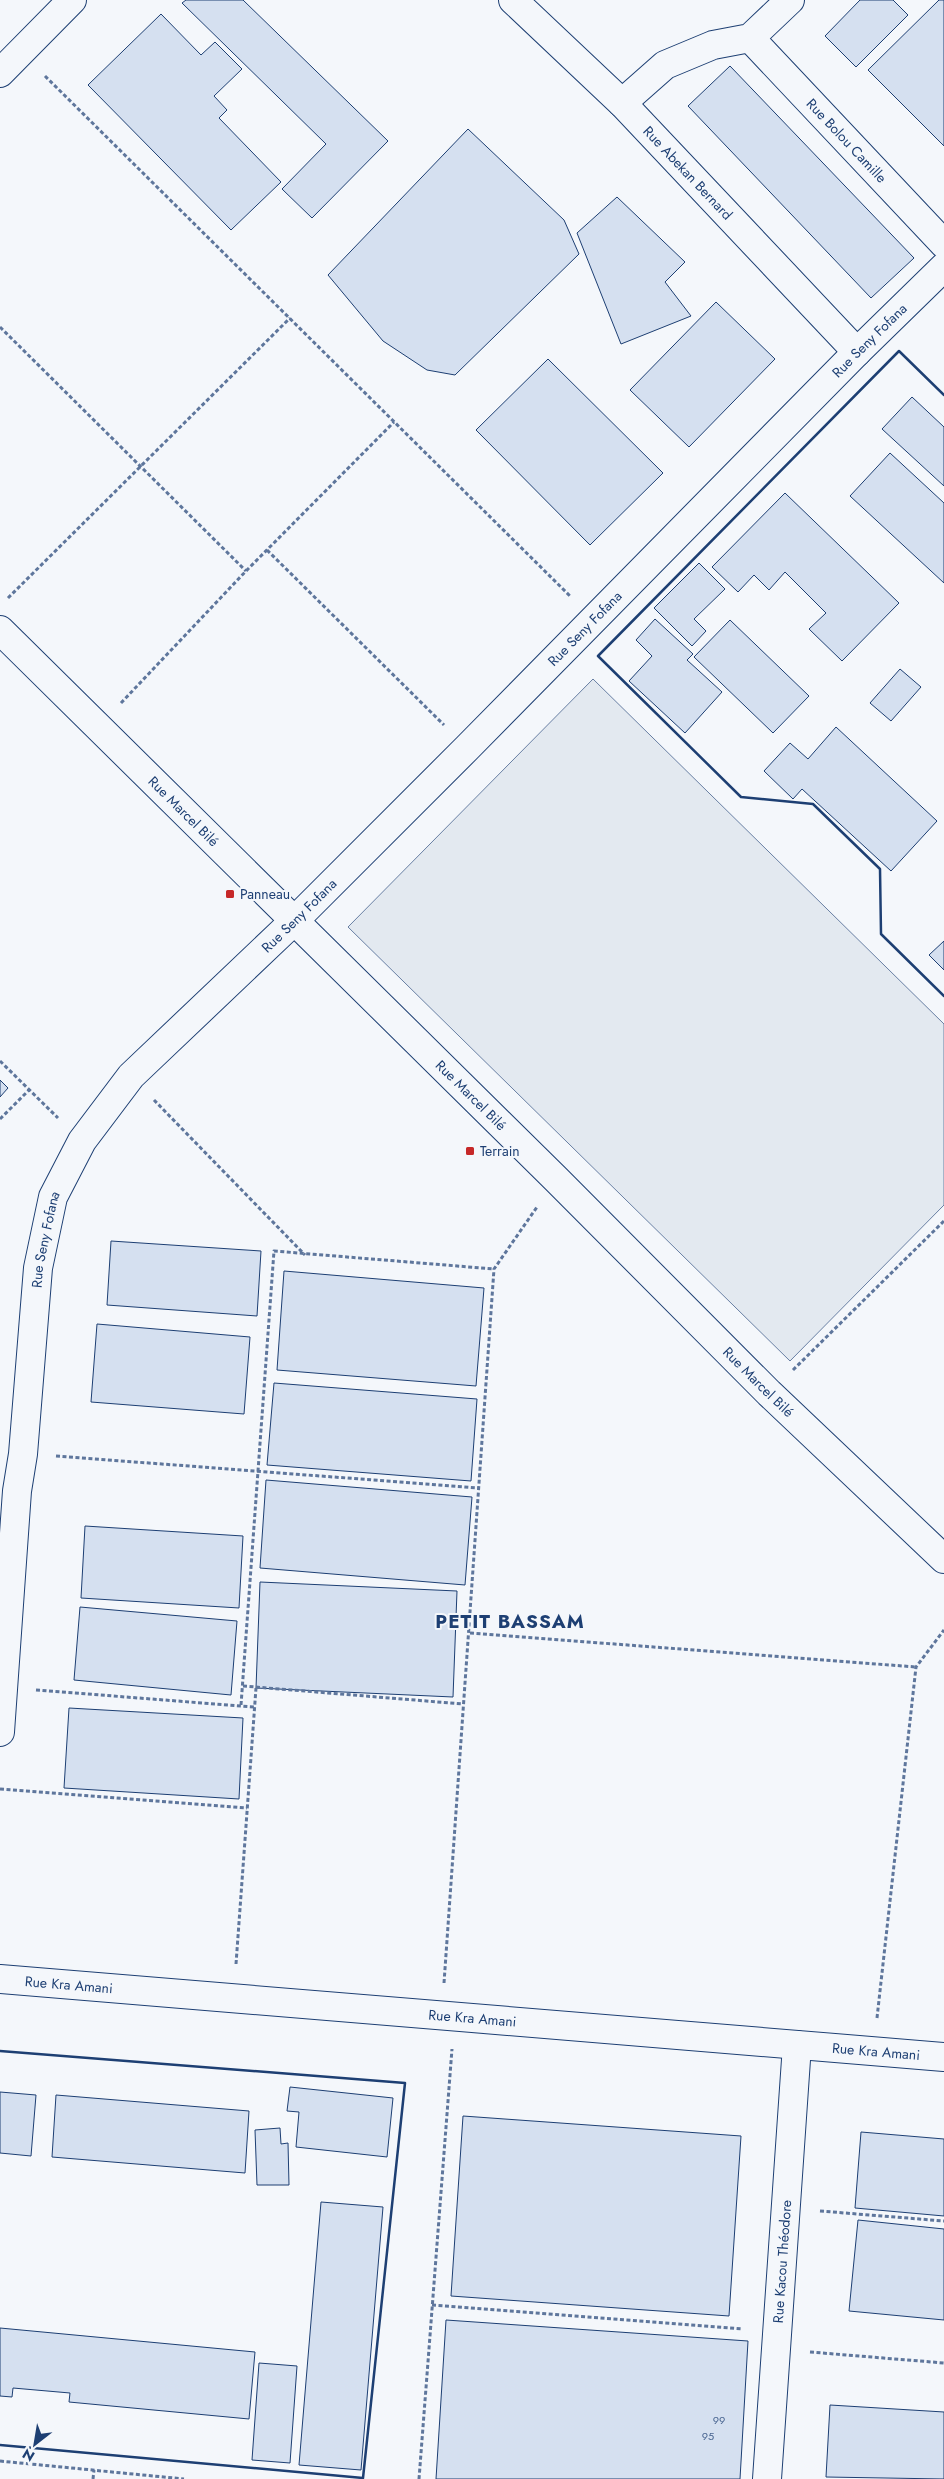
<svg xmlns="http://www.w3.org/2000/svg" width="944" height="2479" viewBox="0 0 944 2479" font-family="Jost,sans-serif">
<style>
.green{fill:#e3e9f0;stroke:#687fa3}
.building{fill:#d5e0f0;stroke:#1d3f73}
.lines{fill:none;stroke-linecap:round;stroke-linejoin:round}
.minor-casing{stroke:#1d3f73;stroke-width:30}
.tertiary-casing{stroke:#1d3f73;stroke-width:30}
.path{stroke:#5e769c;stroke-width:3;stroke-dasharray:4 2.5;stroke-linecap:butt}
.minor{stroke:#f4f7fb;stroke-width:28}
.tertiary{stroke:#f4f7fb;stroke-width:28}
.wall{stroke:#1d3f73;stroke-width:2.5}
.poi-dot{fill:#c62828;stroke:#f4f7fb;stroke-width:2}
.labels{text-anchor:middle;dominant-baseline:central;stroke-width:4;stroke-linejoin:round;paint-order:stroke}
.number-label{font-size:11px;fill:#4b6792}
.street-label{font-size:14px;fill:#1d3f73;stroke:#f4f7fb}
.poi-label{font-size:14px;fill:#1d3f73;stroke:#f4f7fb;text-anchor:start}
.district-label{font-size:19px;font-weight:bold;letter-spacing:1px;fill:#1d3f73;stroke:#f4f7fb}
</style>
<rect width="100%" height="100%" fill="#f4f7fb"/>
<!-- green -->
<path class="green" d="M 593,679 L 944,1024 L 944,1205 L 790,1361 L 348,927 Z"/>
<!-- building -->
<g class="building">
<path d="M 186,0 L 243,0 L 388,141 L 312,218 L 282,189 L 326,144 L 182,3 Z"/>
<path d="M 860,0 L 893,0 L 908,15 L 856,67 L 825,36 Z"/>
<path d="M 939,0 L 944,0 L 944,146 L 868,70 Z"/>
<path d="M 161,14 L 201,55 L 215,42 L 242,69 L 214,96 L 227,110 L 219,118 L 281,182 L 231,230 L 88,85 Z"/>
<path d="M 730,66 L 914,258 L 871,298 L 688,106 Z"/>
<path d="M 468,129 L 564,220 L 579,254 L 455,375 L 427,370 L 383,341 L 328,275 Z"/>
<path d="M 617,197 L 685,262 L 665,282 L 691,316 L 621,344 L 577,233 Z"/>
<path d="M 716,302 L 775,359 L 689,447 L 630,390 Z"/>
<path d="M 548,359 L 663,473 L 590,545 L 476,430 Z"/>
<path d="M 912,397 L 944,427 L 944,486 L 882,429 Z"/>
<path d="M 890,453 L 944,503 L 944,583 L 850,496 Z"/>
<path d="M 785,493 L 899,603 L 842,661 L 809,629 L 826,613 L 785,572 L 769,590 L 754,575 L 738,592 L 712,567 Z"/>
<path d="M 699,563 L 725,589 L 694,619 L 706,631 L 692,646 L 654,608 Z"/>
<path d="M 655,619 L 693,654 L 687,660 L 722,692 L 685,733 L 629,681 L 652,656 L 636,640 Z"/>
<path d="M 730,620 L 809,696 L 773,733 L 694,657 Z"/>
<path d="M 900,669 L 921,687 L 891,721 L 870,703 Z"/>
<path d="M 836,727 L 937,821 L 891,871 L 802,789 L 793,799 L 764,771 L 790,743 L 808,759 Z"/>
<path d="M 944,941 L 944,970 L 929,955 Z"/>
<path d="M 0,1080 L 8,1088 L 0,1097 Z"/>
<path d="M 111,1241 L 261,1251 L 257,1316 L 107,1305 Z"/>
<path d="M 284,1271 L 484,1288 L 476,1386 L 277,1370 Z"/>
<path d="M 97,1324 L 250,1337 L 244,1414 L 91,1402 Z"/>
<path d="M 274,1383 L 477,1399 L 471,1481 L 267,1465 Z"/>
<path d="M 266,1480 L 472,1497 L 465,1585 L 260,1568 Z"/>
<path d="M 85,1526 L 243,1536 L 239,1608 L 81,1598 Z"/>
<path d="M 260,1582 L 457,1591 L 453,1697 L 256,1688 Z"/>
<path d="M 80,1607 L 237,1621 L 231,1695 L 74,1680 Z"/>
<path d="M 69,1708 L 243,1718 L 239,1799 L 64,1788 Z"/>
<path d="M 290,2087 L 393,2098 L 387,2157 L 296,2147 L 299,2112 L 287,2111 Z"/>
<path d="M 0,2092 L 36,2095 L 31,2156 L 0,2153 Z"/>
<path d="M 56,2095 L 249,2111 L 245,2173 L 52,2157 Z"/>
<path d="M 463,2116 L 741,2136 L 729,2316 L 451,2296 Z"/>
<path d="M 280,2128 L 281,2144 L 288,2143 L 289,2185 L 257,2185 L 255,2130 Z"/>
<path d="M 861,2132 L 944,2139 L 944,2216 L 855,2208 Z"/>
<path d="M 321,2202 L 383,2207 L 361,2470 L 299,2465 Z"/>
<path d="M 858,2220 L 944,2229 L 944,2320 L 849,2311 Z"/>
<path d="M 446,2320 L 748,2341 L 740,2479 L 436,2479 Z"/>
<path d="M 0,2328 L 255,2352 L 249,2419 L 69,2402 L 70,2393 L 13,2388 L 12,2397 L 0,2396 Z"/>
<path d="M 259,2363 L 297,2366 L 290,2463 L 252,2460 Z"/>
<path d="M 830,2405 L 944,2412 L 944,2479 L 826,2477 Z"/>
</g>
<g class="lines">
<!-- minor casing -->
<g class="minor-casing">
<g id="minor">
<path id="s1" d="M 513,0 L 622,103 L 857,352"/>
<path id="s2" d="M 750,38 L 944,244"/>
<path d="M 0,73 L 72,0"/>
<path d="M 622,103 L 665,65 L 713,45 L 750,38 L 790,0"/>
<path id="s3" d="M 0,630 L 556,1179 L 769,1393 L 944,1559"/>
<path id="s4" d="M 0,1732 L 17,1491 L 23,1454 L 38,1268 L 53,1197 L 82,1141 L 131,1076 L 294,921 L 467,748 L 857,352 L 944,267"/>
<path id="s5" d="M 767,2479 L 797,2045"/>
</g>
</g>
<!-- tertiary casing -->
<g class="tertiary-casing">
<g id="tertiary">
<path id="s6" d="M 0,1979 L 944,2057"/>
</g>
</g>
<!-- path -->
<g class="path">
<path d="M 45,76 L 570,596"/>
<path d="M 0,327 L 246,571"/>
<path d="M 267,550 L 444,725"/>
<path d="M 8,598 L 290,318"/>
<path d="M 121,703 L 246,571 L 394,422"/>
<path d="M 0,1061 L 58,1118"/>
<path d="M 154,1100 L 305,1255"/>
<path d="M 0,1119 L 29,1090"/>
<path d="M 793,1370 L 944,1221"/>
<path d="M 56,1456 L 479,1488"/>
<path d="M 470,1633 L 916,1667"/>
<path d="M 243,1686 L 463,1704"/>
<path d="M 36,1690 L 254,1707"/>
<path d="M 241,1705 L 274,1251 L 494,1269"/>
<path d="M 0,1789 L 247,1808"/>
<path d="M 236,1964 L 256,1688"/>
<path d="M 444,1983 L 494,1269 L 537,1207"/>
<path d="M 877,2018 L 916,1667 L 944,1630"/>
<path d="M 820,2211 L 944,2221"/>
<path d="M 432,2305 L 743,2329"/>
<path d="M 810,2352 L 944,2363"/>
<path d="M 0,2461 L 184,2479"/>
<path d="M 93,2479 L 94,2470"/>
<path d="M 419,2479 L 452,2049"/>
</g>
<!-- minor -->
<use href="#minor" class="minor"/>
<!-- tertiary -->
<use href="#tertiary" class="tertiary"/>
<!-- wall -->
<g class="wall">
<path d="M 944,395 L 899,351 L 598,656 L 741,797 L 813,804 L 880,869 L 881,934 L 944,996"/>
<path d="M 0,2051 L 405,2083 L 363,2478 L 0,2445"/>
</g>
</g>
<!-- markers -->
<g class="poi-dot">
<rect x="225" y="889" width="10" height="10" rx="2.5"/>
<rect x="465" y="1146" width="10" height="10" rx="2.5"/>
</g>
<g class="labels">
<!-- number labels -->
<g class="number-label">
<text x="719" y="2420">99</text>
<text x="708" y="2436">95</text>
</g>
<!-- street labels -->
<g class="street-label">
<text stroke="none"><textPath href="#s2" startOffset="141">Rue Bolou Camille</textPath></text>
<text stroke="none"><textPath href="#s1" startOffset="246">Rue Abekan Bernard</textPath></text>
<text stroke="none"><textPath href="#s4" startOffset="1725">Rue Seny Fofana</textPath></text>
<text stroke="none"><textPath href="#s4" startOffset="1320">Rue Seny Fofana</textPath></text>
<text stroke="none"><textPath href="#s3" startOffset="258">Rue Marcel Bilé</textPath></text>
<text stroke="none"><textPath href="#s4" startOffset="915">Rue Seny Fofana</textPath></text>
<text stroke="none"><textPath href="#s3" startOffset="662">Rue Marcel Bilé</textPath></text>
<text stroke="none"><textPath href="#s4" startOffset="495">Rue Seny Fofana</textPath></text>
<text stroke="none"><textPath href="#s3" startOffset="1068">Rue Marcel Bilé</textPath></text>
<text stroke="none"><textPath href="#s6" startOffset="69">Rue Kra Amani</textPath></text>
<text stroke="none"><textPath href="#s6" startOffset="474">Rue Kra Amani</textPath></text>
<text stroke="none"><textPath href="#s6" startOffset="879">Rue Kra Amani</textPath></text>
<text stroke="none"><textPath href="#s5" startOffset="218">Rue Kacou Théodore</textPath></text>
</g>
<!-- poi labels -->
<g class="poi-label">
<text x="240" y="894">Panneau</text>
<text x="480" y="1151">Terrain</text>
</g>
<!-- district labels -->
<g class="district-label">
<text x="510" y="1621">PETIT BASSAM</text>
</g>
</g>
<!-- north arrow -->
<g transform="translate(35 2444) rotate(211)" stroke="#f4f7fb" stroke-width="4" paint-order="stroke">
<path d="M0-4L9 19L0 12L-9 19Z" fill="#1d3f73"/>
<text y="-8" font-size="14" font-weight="bold" text-anchor="middle" fill="#1d3f73">N</text>
</g>
</svg>
